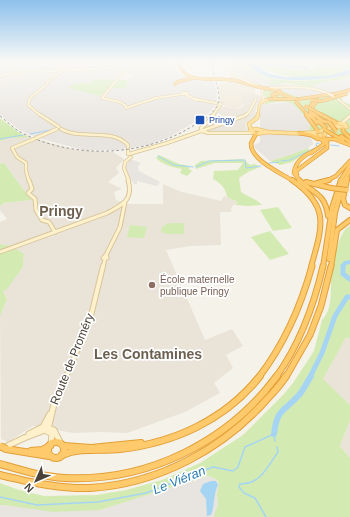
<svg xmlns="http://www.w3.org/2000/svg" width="350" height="517" viewBox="0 0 350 517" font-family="Helvetica,sans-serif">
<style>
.residential{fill:#eae4d8}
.industrial{fill:#e8e4df}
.education{fill:#efe7d4}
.green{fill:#d3ebb2}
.water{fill:#a6d5f3}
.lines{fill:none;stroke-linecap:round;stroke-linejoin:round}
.stream-far1{stroke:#a6d5f3;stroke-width:1}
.stream{stroke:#a6d5f3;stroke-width:1.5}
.canal{stroke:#a6d5f3;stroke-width:1.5}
.river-far2{stroke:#a6d5f3;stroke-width:4}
.river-far1{stroke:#a6d5f3;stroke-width:5}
.river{stroke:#a6d5f3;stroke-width:6}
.secondary-far4-casing{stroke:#d7c599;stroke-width:3}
.secondary-far3-casing{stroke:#d7c599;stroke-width:4}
.secondary-far2-casing{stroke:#d7c599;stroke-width:5}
.secondary-far1-casing{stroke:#d7c599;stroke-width:6}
.secondary-casing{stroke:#d7c599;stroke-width:7}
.primary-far1-casing{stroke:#e8be66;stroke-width:3}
.primary-casing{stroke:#e8be66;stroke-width:4.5}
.highway-far4-casing{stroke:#e39f37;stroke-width:3.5}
.highway-far3-casing{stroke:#e39f37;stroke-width:4.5}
.highway-far2-casing{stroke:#e39f37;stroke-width:6}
.highway-far1-casing{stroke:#e39f37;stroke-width:7}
.highway-casing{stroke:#e39f37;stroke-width:8}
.secondary-far4{stroke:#fff1cb;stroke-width:2}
.secondary-far3{stroke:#fff1cb;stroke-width:2.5}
.secondary-far2{stroke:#fff1cb;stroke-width:3}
.secondary-far1{stroke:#fff1cb;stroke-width:4}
.secondary{stroke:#fff1cb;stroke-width:5}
.primary-far1{stroke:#ffe09a;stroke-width:2}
.primary{stroke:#ffe09a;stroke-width:3}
.highway-far4{stroke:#ffca6c;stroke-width:2.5}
.highway-far3{stroke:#ffca6c;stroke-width:3}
.highway-far2{stroke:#ffca6c;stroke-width:4}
.highway-far1{stroke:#ffca6c;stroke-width:5}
.highway{stroke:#ffca6c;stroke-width:6}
.rail{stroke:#999;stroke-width:1;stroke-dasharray:2.5 2.5;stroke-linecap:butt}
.secondary-bridge-far1-casing{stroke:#d7c599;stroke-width:3;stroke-linecap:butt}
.secondary-bridge-casing{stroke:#d7c599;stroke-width:4;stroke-linecap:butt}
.highway-bridge-far3-casing{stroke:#e39f37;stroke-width:3.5;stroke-linecap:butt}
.highway-bridge-far2-casing{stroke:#e39f37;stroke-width:4.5;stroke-linecap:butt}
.highway-bridge-far1-casing{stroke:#e39f37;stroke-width:6;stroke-linecap:butt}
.highway-bridge-casing{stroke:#e39f37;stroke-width:8;stroke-linecap:butt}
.secondary-bridge-far1{stroke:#fff1cb;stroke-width:2}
.secondary-bridge{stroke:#fff1cb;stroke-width:2.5}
.highway-bridge-far3{stroke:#ffca6c;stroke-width:2.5}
.highway-bridge-far2{stroke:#ffca6c;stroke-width:3}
.highway-bridge-far1{stroke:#ffca6c;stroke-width:4}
.highway-bridge{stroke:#ffca6c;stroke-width:6}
.transit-dot{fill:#1a4fb4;stroke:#fff;stroke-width:1.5}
.education-dot{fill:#8d6e63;stroke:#fff;stroke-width:1.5}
.labels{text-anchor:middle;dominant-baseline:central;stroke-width:3.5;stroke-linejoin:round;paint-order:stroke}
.far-transit-label{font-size:9px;fill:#164399;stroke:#fff;text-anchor:start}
.education-label{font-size:10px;fill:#785e54;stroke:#fff;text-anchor:start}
.near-street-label{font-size:12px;fill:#4a4238;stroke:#fff}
.near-water-label{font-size:13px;font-style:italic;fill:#2b7cb2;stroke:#fff}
.district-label{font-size:14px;font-weight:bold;fill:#6d604f;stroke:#fff}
.near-quarter-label{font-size:14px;font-weight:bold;fill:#6d604f;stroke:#fff}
</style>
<rect width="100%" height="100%" fill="#f5f2ea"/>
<!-- residential -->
<g class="residential">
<path d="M 0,62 L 110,62 L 109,67 L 56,76 L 47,83 L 24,83 L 0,87 Z"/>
<path d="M 233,62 L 243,62 L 242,63 L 246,68 L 262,77 L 280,83 L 296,86 L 272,88 L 262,87 L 234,72 L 232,69 Z"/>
<path d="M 256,62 L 350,62 L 328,65 L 314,64 L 319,68 L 307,69 L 268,66 Z"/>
<path d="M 239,93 L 255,94 L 262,97 L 256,107 L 255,117 L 245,124 L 248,130 L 243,131 L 209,132 L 204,132 L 197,128 L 207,121 L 204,119 L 211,114 L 218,105 L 236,109 L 240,108 L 244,105 Z"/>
<path d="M 19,137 L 29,137 L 74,150 L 113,152 L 124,159 L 116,168 L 119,173 L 108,182 L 122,189 L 114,192 L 116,200 L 127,204 L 163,204 L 163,184 L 182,192 L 221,201 L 224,196 L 238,202 L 232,206 L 231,212 L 221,212 L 220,213 L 221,245 L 191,246 L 166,250 L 205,340 L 232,329 L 243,346 L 226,355 L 233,368 L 214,383 L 220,393 L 185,412 L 127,433 L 102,432 L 73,433 L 33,426 L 8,442 L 1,439 L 0,316 L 7,299 L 3,291 L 23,267 L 24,254 L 12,246 L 0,244 L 0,222 L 7,219 L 0,210 L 0,206 L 4,203 L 31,200 L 4,163 L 0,164 L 0,141 L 9,138 Z"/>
<path d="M 346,337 L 350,339 L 350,405 L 322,379 Z"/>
<path d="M 350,420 L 350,458 L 340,446 Z"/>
</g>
<!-- industrial -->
<g class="industrial">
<path d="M 110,62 L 118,62 L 118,67 L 124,69 L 116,80 L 93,79 L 91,83 L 75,83 L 69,88 L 103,95 L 109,88 L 126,88 L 128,80 L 135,74 L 151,74 L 162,65 L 166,65 L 175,68 L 176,71 L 185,77 L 200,80 L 213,80 L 217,93 L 216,104 L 212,110 L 203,117 L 171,136 L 149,145 L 117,150 L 84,150 L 38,138 L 20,130 L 0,115 L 0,87 L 24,83 L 47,83 L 61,71 L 109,67 Z"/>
<path d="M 350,77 L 350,89 L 319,95 L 298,97 L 277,88 L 296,86 L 311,87 L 317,83 L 342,80 Z"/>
<path d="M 289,102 L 296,107 L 310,123 L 309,131 L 313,144 L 308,148 L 293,154 L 270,161 L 253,146 L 260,142 L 260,105 Z"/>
<path d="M 130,159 L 141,163 L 138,166 L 139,171 L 160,182 L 157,186 L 137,181 L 137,184 L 134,184 L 126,172 L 125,168 Z"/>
<path d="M 208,476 L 215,478 L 219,484 L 220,487 L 217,495 L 218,504 L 214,517 L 0,517 L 0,505 L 4,505 L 100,510 Z"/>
</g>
<!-- education -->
<g class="education">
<path d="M 118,62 L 163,62 L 166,65 L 162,65 L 151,74 L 135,74 L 124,73 L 127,68 L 118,66 Z"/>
<path d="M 235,81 L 258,88 L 255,90 L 255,94 L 240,94 L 244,104 L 236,109 L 218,103 L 220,96 L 217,85 Z"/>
</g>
<!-- green -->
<g class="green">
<path d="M 244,62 C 249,66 255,72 261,75 C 282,84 329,81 350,74 L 350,77 C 338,82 322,80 311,87 L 284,83 L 271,85 L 270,81 L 272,80 C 261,77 248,71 242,63 Z"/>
<path d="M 255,62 C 268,67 306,71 318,69 L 314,63 L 327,65 L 350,62 L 350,69 C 343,72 337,75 329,76 C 312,79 267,77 255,62 Z"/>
<path d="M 93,79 L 128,80 L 126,88 L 109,88 L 101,96 L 68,88 L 75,83 L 91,83 Z"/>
<path d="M 268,89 L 278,89 L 298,97 L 341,92 L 346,95 L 343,96 L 342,99 L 343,102 L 350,104 L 350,146 L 317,129 L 309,131 L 310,123 C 292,102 292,98 263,105 L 269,101 C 267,97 263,97 263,91 Z"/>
<path d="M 0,118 L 21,134 L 29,137 L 9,138 L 0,141 Z"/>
<path d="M 308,148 L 309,150 L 292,162 L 280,165 L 270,161 L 293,154 Z"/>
<path d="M 159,155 L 179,164 L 189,166 L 189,169 L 192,171 L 187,176 L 180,173 L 182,169 C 172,167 163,165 156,158 Z"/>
<path d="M 243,159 L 250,165 L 255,164 L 260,167 L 248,172 L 239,178 L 241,192 C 248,197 257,199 262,205 L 248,206 L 235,205 L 238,202 L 227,197 C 226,189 221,183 213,179 L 214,171 L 238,170 L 243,163 L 215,163 L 196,169 L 195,165 L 201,161 Z"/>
<path d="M 4,163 L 31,200 L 4,203 L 0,206 L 0,164 Z"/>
<path d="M 278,207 L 292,228 L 273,231 L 260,210 Z"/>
<path d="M 169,223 L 184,223 L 184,234 L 166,234 L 161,231 L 162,227 Z"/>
<path d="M 130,225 L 147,227 L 144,238 L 127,237 Z"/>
<path d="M 350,226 L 350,339 L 346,337 L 323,379 L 350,405 L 350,420 L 340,446 L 350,458 L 350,517 L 214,517 C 214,512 217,509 218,504 C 218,501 217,498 217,495 C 219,483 222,480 208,476 L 100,510 L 53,512 L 4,505 L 0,505 L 0,483 L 19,490 L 44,496 L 97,495 L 126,490 L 162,480 L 200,463 L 243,435 L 284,394 L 293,383 L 314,351 L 322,320 C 335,307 329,284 332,268 C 334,258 340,229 350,226 Z"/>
<path d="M 270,231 L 289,254 L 270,260 L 251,237 Z"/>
<path d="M 0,244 L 12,246 L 24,254 L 23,267 L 7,289 L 3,291 L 7,299 L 0,316 Z"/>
</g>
<!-- water -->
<g class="water">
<path d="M 243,62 L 255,62 L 267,73 L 283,77 L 329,76 L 350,69 L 350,74 C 330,80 280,84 261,74 C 255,71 249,66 243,62 Z"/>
<path d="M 211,481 L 216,481 L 218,485 C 213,495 215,506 211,515 L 207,516 L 206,499 L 200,491 L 203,484 Z"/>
</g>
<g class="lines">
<!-- stream-far1 -->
<g class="stream-far1">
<path d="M 30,134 L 51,130"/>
<path d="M 0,139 L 23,135"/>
<path d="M 331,145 L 339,146"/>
<path d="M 158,156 L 174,165 L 193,167"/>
<path d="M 281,161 L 290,160 L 317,147 L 316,144 L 319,143"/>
<path d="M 269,163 L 279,162"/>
<path d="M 196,167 L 209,161 L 245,160 L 246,168 L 261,166"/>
</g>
<!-- stream -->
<g class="stream">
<path d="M 0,497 L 37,505 L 98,502 L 146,493 L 213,467 L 233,471 L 238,467 L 245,447 L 274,434 L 275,441"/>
<path d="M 266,517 L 255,498 L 244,493 L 239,487 L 240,484 C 261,484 267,467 278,452 L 277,447"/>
</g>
<!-- canal -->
<g class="canal">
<path d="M 257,62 L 268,65 L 308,68"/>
<path d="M 318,66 L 334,65"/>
</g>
<!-- river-far2 -->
<path class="river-far2" d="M 343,267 L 345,263 L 350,262"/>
<!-- river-far1 -->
<g class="river-far1">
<path d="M 343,266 L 343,274 L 350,279"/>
<path d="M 310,377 L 322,353 L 335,316 L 347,297 L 350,297"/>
</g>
<!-- river -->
<path class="river" d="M 274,434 C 277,408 284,412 299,395 C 304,389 307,382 311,376"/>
<!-- secondary-far4 casing -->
<g class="secondary-far4-casing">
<g id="secondary-far4">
<path d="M 48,62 L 59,65 L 62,69"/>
<path d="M 232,62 L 232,75 L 258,86"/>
<path d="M 62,71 L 124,67 L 125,70 L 102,98"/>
<path d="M 0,76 L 15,72 L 58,71"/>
<path d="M 47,82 L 62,71"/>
<path d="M 266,88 C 288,88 309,84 329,94"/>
<path d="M 187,94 L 188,93 L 183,93 L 196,100 L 200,100 L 196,99"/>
<path d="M 102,98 L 120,102 L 126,106"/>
<path d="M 263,99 L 262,91 L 265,89"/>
<path d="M 338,99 L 350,109"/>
<path d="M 200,100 L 221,104 L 213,115"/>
<path d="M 125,105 L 126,108 L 156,98 L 183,94"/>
<path d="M 40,115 L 28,105 L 30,98 L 47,84"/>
<path d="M 246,115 L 249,112 L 256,99"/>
</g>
</g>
<!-- secondary-far3 casing -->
<g class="secondary-far3-casing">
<g id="secondary-far3">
<path d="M 39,114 L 59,127"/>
<path d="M 342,123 L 350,116"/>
<path d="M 61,129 C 82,141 111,127 128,145 L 128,154"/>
<path d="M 202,131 L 201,128 L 207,123 L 214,114"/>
<path d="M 202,131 L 208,133 L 251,133"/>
<path d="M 36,138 L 57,129"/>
<path d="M 129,154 L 167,143 L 244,116 L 247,114"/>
<path d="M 29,181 L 26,171 L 26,163 L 17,157 L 12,148 L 34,139"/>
<path d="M 129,181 L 124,168 L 125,162 L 131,157"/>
</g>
</g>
<!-- secondary-far2 casing -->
<g class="secondary-far2-casing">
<g id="secondary-far2">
<path d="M 29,180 L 32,189 L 28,193 L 35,199 L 36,210 L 42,220 L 49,222 L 55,232"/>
<path d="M 0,252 L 107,213 C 122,205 134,200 128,180"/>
<path d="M 106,255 L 107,258 L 103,258 Z"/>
<path d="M 106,255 L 120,227 L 125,202"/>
<path d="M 103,267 L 105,259"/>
</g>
</g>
<!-- secondary-far1 casing -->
<g class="secondary-far1-casing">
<path id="secondary-far1" d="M 66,377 L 90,320 L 103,266"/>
</g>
<!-- secondary casing -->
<g class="secondary-casing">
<g id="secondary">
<path d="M 45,427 L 54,430 L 60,442"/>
<path d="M 45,430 L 52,434 L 51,445"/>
<path d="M 29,434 L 43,427 L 50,414"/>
<path d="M 24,438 L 45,430 L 49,425 L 54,404 L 66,376"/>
<path d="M 3,448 L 24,438"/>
</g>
</g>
<!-- primary-far1 casing -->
<g class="primary-far1-casing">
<g id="primary-far1">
<path d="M 261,103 L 268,100 L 262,100 L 265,101"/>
<path d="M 258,115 L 259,106 L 262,101"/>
</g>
</g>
<!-- primary casing -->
<g class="primary-casing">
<g id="primary">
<path d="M 339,123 L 345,124 L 347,127 L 338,127 L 336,125 Z"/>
<path d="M 256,129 L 267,132 L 256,134 L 250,131 Z"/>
<path d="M 251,130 L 249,124 L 257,118 L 258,114"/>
<path d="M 267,132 C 290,133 314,136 336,126"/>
<path d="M 310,134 L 320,136 L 325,135 L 325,133"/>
</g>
</g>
<!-- highway-far4 casing -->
<g class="highway-far4-casing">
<g id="highway-far4">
<path d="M 178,62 C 183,78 195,79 210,79"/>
<path d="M 217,79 L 233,80 L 259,87"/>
<path d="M 175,84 L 177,82 L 193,78"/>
<path d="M 269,89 L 280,91"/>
<path d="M 331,95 L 350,90"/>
<path d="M 268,99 L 299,99 L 333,94"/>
<path d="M 278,99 L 272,95 L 280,93 L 292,98"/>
<path d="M 322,101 L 346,94"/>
<path d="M 296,102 L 308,115"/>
<path d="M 312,111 L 313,106 L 318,101"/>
<path d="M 312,111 L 314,115"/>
<path d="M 315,111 L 322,115"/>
<path d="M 311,115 C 308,107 311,103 317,99"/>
</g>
</g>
<!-- highway-far3 casing -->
<g class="highway-far3-casing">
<g id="highway-far3">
<path d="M 307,114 L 310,117"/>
<path d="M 310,114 L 317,123"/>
<path d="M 314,114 L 322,121 L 336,124"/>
<path d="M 320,114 L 337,123"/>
<path d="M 306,115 L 318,131"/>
<path d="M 318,121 L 326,128"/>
<path d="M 343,128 L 343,131 L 350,138"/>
<path d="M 299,133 L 311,135 L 318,139"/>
<path d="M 330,133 L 343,140"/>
<path d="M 256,134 L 251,143 C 250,160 281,173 293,181"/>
<path d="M 341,136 L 350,142"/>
<path d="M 327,143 L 327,139 L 334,139 L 350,145"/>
<path d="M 311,153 L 324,144 L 323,141 L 317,136"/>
<path d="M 297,175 L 296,171 L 327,148 L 327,144 L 323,136"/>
<path d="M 300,181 L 294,173 C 295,162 304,155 314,151"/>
<path d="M 326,181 L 336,176 L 350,161"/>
<path d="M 340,181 L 350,165"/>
<path d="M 344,181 L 350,170"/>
<path d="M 347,181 L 348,178"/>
</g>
</g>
<!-- highway-far2 casing -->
<g class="highway-far2-casing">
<g id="highway-far2">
<path d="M 292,180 C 331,207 322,227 311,267"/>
<path d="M 299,180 C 314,194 325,193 328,216"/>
<path d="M 347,180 L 343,199 L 345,205 L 350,208"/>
<path d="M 306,182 L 331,188"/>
<path d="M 317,183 L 329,180"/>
<path d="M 329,259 L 335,213 L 344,180"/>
<path d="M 323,267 L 332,208 L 341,180"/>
<path d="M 331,267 L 337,230 L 350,220"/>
</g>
</g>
<!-- highway-far1 casing -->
<g class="highway-far1-casing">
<g id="highway-far1">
<path d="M 259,377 C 285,343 301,306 312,266"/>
<path d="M 276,377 C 300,344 314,305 323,266"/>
<path d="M 286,377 L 310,335 L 321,306 L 331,266"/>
</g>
</g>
<!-- highway casing -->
<g class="highway-casing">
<g id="highway">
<circle cx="56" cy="450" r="8"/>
<path d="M 64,446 L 91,448 L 141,443"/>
<path d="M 6,449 L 49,456"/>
<path d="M 31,451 L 42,450 L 50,446"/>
<path d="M 62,455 C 81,447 100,451 120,449 C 174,443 225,420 260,376"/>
<path d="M 0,464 C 21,470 43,477 65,478 C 148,482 228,442 277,376"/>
<path d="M 0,475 C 30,482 59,489 90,488 C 158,484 223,449 267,399 C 274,392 281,384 286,376"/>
</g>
</g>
<!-- secondary-far4 -->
<use href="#secondary-far4" class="secondary-far4"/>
<!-- secondary-far3 -->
<use href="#secondary-far3" class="secondary-far3"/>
<!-- secondary-far2 -->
<use href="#secondary-far2" class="secondary-far2"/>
<!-- secondary-far1 -->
<use href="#secondary-far1" class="secondary-far1"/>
<!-- secondary -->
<use href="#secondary" class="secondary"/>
<!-- primary-far1 -->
<use href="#primary-far1" class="primary-far1"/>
<!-- primary -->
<use href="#primary" class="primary"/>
<!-- highway-far4 -->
<use href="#highway-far4" class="highway-far4"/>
<!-- highway-far3 -->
<use href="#highway-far3" class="highway-far3"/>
<!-- highway-far2 -->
<use href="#highway-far2" class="highway-far2"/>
<!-- highway-far1 -->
<use href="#highway-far1" class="highway-far1"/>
<!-- highway -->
<use href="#highway" class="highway"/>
<!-- rail -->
<path class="rail" d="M 0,116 C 8,122 15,130 24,134 C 74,158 137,157 186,130 C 196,124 211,117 217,106 C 224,92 210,77 214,62"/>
<!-- secondary-bridge-far1 casing -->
<g class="secondary-bridge-far1-casing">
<path id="secondary-bridge-far1" d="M 329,94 L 333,96"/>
</g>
<!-- secondary-bridge casing -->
<g class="secondary-bridge-casing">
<path id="secondary-bridge" d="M 34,139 L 36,138"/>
</g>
<!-- highway-bridge-far3 casing -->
<g class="highway-bridge-far3-casing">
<g id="highway-bridge-far3">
<path d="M 210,79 L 217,79"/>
<path d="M 259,87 L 269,89"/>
<path d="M 295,98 L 299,101"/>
<path d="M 311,100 L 322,101"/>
<path d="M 305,106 L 315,111"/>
</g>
</g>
<!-- highway-bridge-far2 casing -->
<g class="highway-bridge-far2-casing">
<g id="highway-bridge-far2">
<path d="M 329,122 L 336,131"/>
<path d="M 324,129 L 330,133"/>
</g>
</g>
<!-- highway-bridge-far1 casing -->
<g class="highway-bridge-far1-casing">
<path id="highway-bridge-far1" d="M 331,188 L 347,190"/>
</g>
<!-- highway-bridge casing -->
<g class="highway-bridge-casing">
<path id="highway-bridge" d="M 0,446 L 6,449"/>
</g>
<!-- secondary-bridge-far1 -->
<use href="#secondary-bridge-far1" class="secondary-bridge-far1"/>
<!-- secondary-bridge -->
<use href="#secondary-bridge" class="secondary-bridge"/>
<!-- highway-bridge-far3 -->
<use href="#highway-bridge-far3" class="highway-bridge-far3"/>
<!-- highway-bridge-far2 -->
<use href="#highway-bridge-far2" class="highway-bridge-far2"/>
<!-- highway-bridge-far1 -->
<use href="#highway-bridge-far1" class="highway-bridge-far1"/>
<!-- highway-bridge -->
<use href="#highway-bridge" class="highway-bridge"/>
</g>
<!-- sky -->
<linearGradient id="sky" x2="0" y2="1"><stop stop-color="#8dc1ec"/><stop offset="0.46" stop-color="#faf9f6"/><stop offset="1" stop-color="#faf9f6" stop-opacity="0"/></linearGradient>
<rect width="350" height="134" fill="url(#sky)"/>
<!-- markers -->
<rect class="transit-dot" x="195" y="115" width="10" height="10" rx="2"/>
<circle class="education-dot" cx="152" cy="285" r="4"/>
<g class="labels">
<!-- far-transit labels -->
<g class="far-transit-label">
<text x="209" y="120">Pringy</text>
</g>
<!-- education labels -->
<g class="education-label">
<text x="160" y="279">École maternelle<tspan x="160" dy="12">publique Pringy</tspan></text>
</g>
<!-- near-street labels -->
<g class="near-street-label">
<text transform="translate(72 359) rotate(-68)">Route de Proméry</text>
</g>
<!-- near-water labels -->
<g class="near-water-label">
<text transform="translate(179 480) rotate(-22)">Le Viéran</text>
</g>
<!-- district labels -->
<g class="district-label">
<text x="61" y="211">Pringy</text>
</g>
<!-- near-quarter labels -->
<g class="near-quarter-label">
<text x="148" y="354">Les Contamines</text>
</g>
</g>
<!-- north arrow -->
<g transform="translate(36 481) rotate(225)" stroke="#ffffff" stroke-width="3" paint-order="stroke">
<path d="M0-3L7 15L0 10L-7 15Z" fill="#4a4238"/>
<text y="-6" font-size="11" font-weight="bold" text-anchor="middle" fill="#4a4238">N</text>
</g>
</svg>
